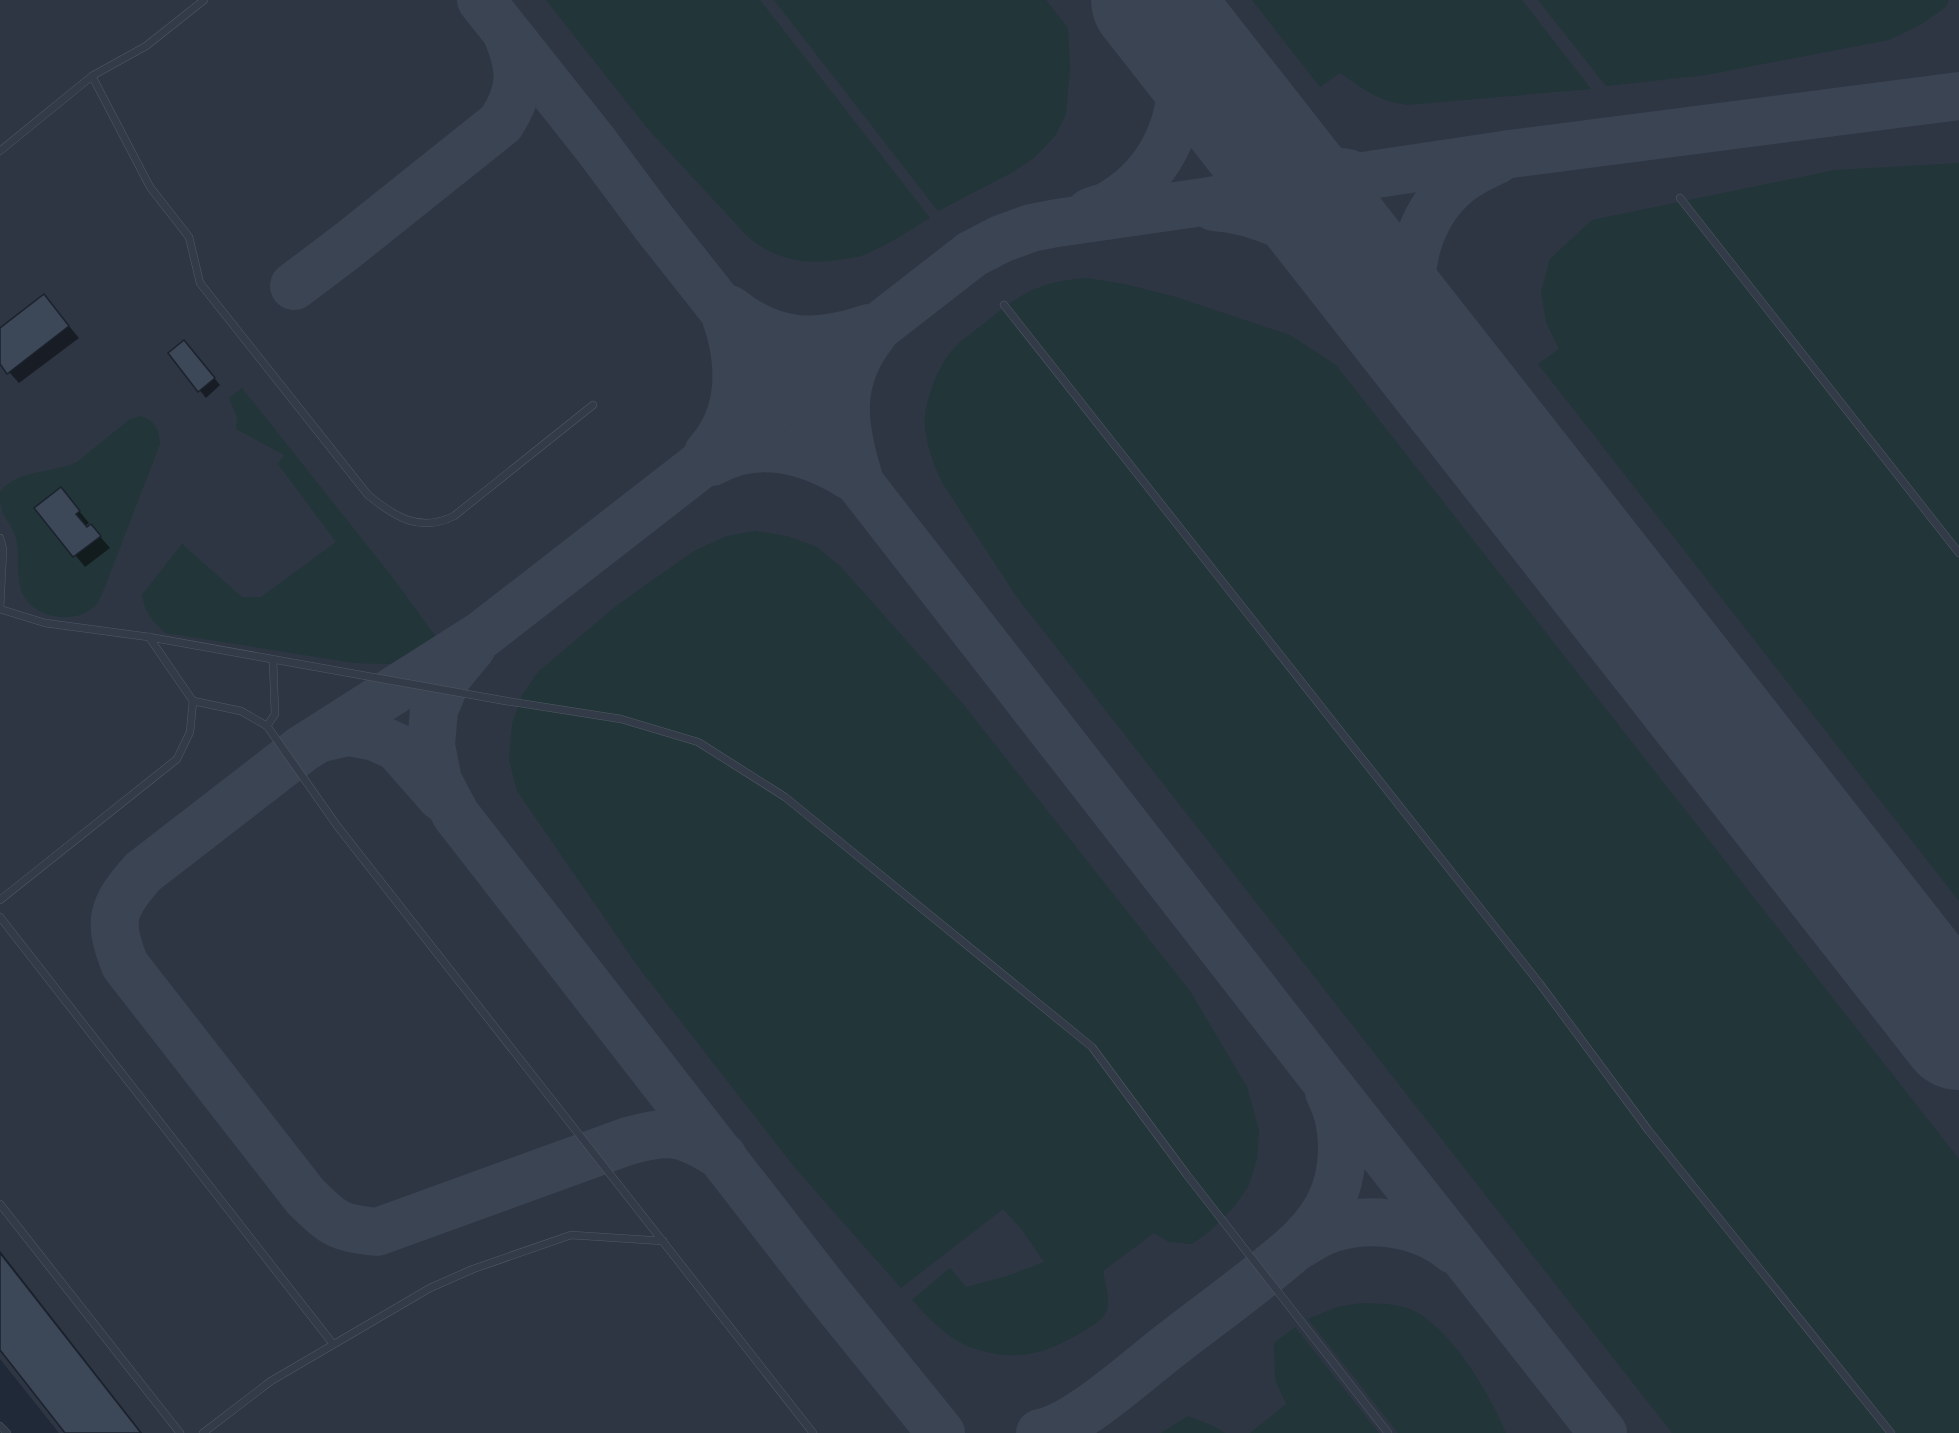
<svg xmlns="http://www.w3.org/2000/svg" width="1959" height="1433" viewBox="0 0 1959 1433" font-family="Inter,sans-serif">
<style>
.airport{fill:#2e3644}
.green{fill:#223538}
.shadow{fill:#0007}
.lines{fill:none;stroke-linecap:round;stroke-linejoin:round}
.taxiway{stroke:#3a4453;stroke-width:48}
.runway{stroke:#3a4453;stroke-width:118}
.building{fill:#3c4757;stroke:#1b222e;stroke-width:1.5}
.service-casing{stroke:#515965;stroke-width:8}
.service{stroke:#343b48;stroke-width:7}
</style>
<rect width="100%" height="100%" fill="#202937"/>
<!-- airport -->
<path class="airport" d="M 0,0 L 1959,0 L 1959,1433 L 59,1433 L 0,1359 Z"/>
<!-- green -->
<g class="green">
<path d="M 546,0 L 760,0 L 930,218 C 910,230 888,245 866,254 C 859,257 851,258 843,259 C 807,266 776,260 748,237 L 647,128 Z"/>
<path d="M 774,0 L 1046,0 L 1068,28 L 1070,68 L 1066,114 L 1055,136 L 1034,158 L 1011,173 L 938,211 Z"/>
<path d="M 1252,0 L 1522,0 L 1591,89 L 1407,105 C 1376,100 1365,90 1340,73 L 1320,87 Z"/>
<path d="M 1538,0 L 1949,0 L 1946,7 L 1920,25 L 1889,40 L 1706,75 L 1606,86 Z"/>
<path d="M 1959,163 L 1959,901 L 1538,364 L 1559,349 L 1546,322 L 1541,292 L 1550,259 L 1592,220 L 1835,170 Z"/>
<path d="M 1086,278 L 1125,284 L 1176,297 L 1290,335 L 1336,365 L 1959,1159 L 1959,1433 L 1672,1433 L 1016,596 L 943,484 C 934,466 927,447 925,427 C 923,406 936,371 949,354 C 959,341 975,331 987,321 C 1021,293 1042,281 1086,278 Z"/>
<path d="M 242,388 L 393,578 L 436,637 L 390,664 L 354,663 L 166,633 C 152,622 145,612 142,595 L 182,544 L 242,597 L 261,597 L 336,542 L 278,464 L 284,455 L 236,429 L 237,417 L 229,398 Z"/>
<path d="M 141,416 C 156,422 159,429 160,444 L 106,584 C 103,591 100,600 96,605 C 75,627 27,618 20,586 C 16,569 21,552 15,535 C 7,515 0,519 0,492 C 17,469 52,474 77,462 L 130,419 Z"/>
<path d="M 755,531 L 787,536 L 817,547 L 841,567 L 963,704 L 1190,991 L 1247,1087 L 1259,1130 L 1257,1159 L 1248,1187 L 1234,1207 L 1210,1231 L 1192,1244 L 1169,1242 L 1154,1233 L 1103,1271 C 1105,1283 1111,1300 1106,1312 C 1102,1322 1091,1326 1082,1332 C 1046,1354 1014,1363 973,1348 C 947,1339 930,1319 912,1300 L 950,1268 L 966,1287 L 1007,1276 L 1044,1262 L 1022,1230 L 1003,1209 L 901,1288 L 796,1169 L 639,968 L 517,791 L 509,760 L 512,724 L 522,695 L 538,672 L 616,606 L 694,551 L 727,536 Z"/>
<path d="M 1362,1303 C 1378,1304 1396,1303 1412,1310 C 1450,1327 1491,1395 1506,1433 L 1398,1433 L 1308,1319 L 1337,1307 Z"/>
<path d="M 1295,1327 L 1379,1433 L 1250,1433 L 1286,1404 L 1275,1379 L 1274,1343 Z"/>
<path d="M 1188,1416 L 1213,1426 L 1225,1433 L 1161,1433 Z"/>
</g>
<!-- shadow -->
<g class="shadow">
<path d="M 44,296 L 79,338 L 19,383 L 0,362 L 0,330 Z"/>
<path d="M 190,349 L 220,385 L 206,398 L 170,353 Z"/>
<path d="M 61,489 L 89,523 L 86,525 L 88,528 L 91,526 L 110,548 L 85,567 L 37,508 Z"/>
<path d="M 0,1251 L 142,1433 L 67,1433 L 0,1347 Z"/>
</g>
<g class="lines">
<!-- taxiway -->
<g class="taxiway">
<path d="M 481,0 L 596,145 L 654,223 L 859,482 L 1320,1074 L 1603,1433"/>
<path d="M 1261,141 C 1290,156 1315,169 1348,173"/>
<path d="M 1214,207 C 1273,211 1327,247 1372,283"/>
<path d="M 1090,212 C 1097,209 1105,208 1111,204 C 1166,172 1194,105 1174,45 C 1168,29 1157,14 1150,0"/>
<path d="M 294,286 L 347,246 L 501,123 C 522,90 522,70 507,34"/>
<path d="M 729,309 C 774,345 816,346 869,328"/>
<path d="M 1431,359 C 1424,340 1416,322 1413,302 C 1407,259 1423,210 1458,182 C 1469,173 1484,166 1497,160"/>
<path d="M 708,453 C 742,416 742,364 726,318"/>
<path d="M 712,462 C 757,436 808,450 850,476"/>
<path d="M 858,475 C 842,423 837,380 873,334"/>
<path d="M 472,647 L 448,676 L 434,710 L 431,745 L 438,781 L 456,815 L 826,1291 L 941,1433"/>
<path d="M 318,739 L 348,732 L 375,737 L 397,747 L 441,797"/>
<path d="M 723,1157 C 684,1132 672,1129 628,1141 L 377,1232 C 338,1228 333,1224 305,1196 L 125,965 C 107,920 112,907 143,872 L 302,749 L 483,634 L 972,254 L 1001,239 L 1031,228 L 1057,223 L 1210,201 L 1296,186 L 1510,154 L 1959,96"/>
<path d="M 1296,1247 C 1304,1243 1312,1237 1320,1233 C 1363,1214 1418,1221 1454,1250"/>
<path d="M 1040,1433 C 1076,1427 1137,1371 1168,1347 C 1209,1315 1253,1284 1293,1249 C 1307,1237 1319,1223 1328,1207 C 1346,1173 1347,1126 1329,1092"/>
</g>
<!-- runway -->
<path class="runway" d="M 1150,0 L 1959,1031"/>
</g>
<!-- building -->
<g class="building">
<path d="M 44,294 L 69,326 L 7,374 L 0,364 L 0,328 Z"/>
<path d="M 184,340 L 215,378 L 198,392 L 168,353 Z"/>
<path d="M 61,487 L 80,511 L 76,514 L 87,527 L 91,524 L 101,536 L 73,557 L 34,508 Z"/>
<path d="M 0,1253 L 141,1433 L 65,1433 L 0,1350 Z"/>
</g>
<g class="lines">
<!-- service casing -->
<g class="service-casing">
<g id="service">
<path d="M 92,76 L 150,187 L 189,237 L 200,283 L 368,495 C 395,517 420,533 454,516 L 593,405"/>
<path d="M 0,151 L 92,76 L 146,46 L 204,0"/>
<path d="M 1680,198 L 1959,553"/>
<path d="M 1004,305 L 1540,984 L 1649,1131 L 1891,1433"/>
<path d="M 0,538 L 3,549 L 0,609"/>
<path d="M 0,609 L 45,623 L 149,637 L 506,701 L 621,719 L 698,742 L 785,797 L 1092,1047 L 1187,1175 L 1388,1433"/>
<path d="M 149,637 L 193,701 L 241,711 L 267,726 L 338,827 L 813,1433"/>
<path d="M 267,726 L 275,714 L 273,660"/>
<path d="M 0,900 L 177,759 L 190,732 L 193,701"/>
<path d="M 0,917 L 333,1344"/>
<path d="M 0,1204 L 180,1433"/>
<path d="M 0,1426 L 7,1433"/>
<path d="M 203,1433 L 271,1381 L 430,1288 L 473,1269 L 571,1235 L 663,1241"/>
</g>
</g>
<!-- service -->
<use href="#service" class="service"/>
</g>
</svg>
